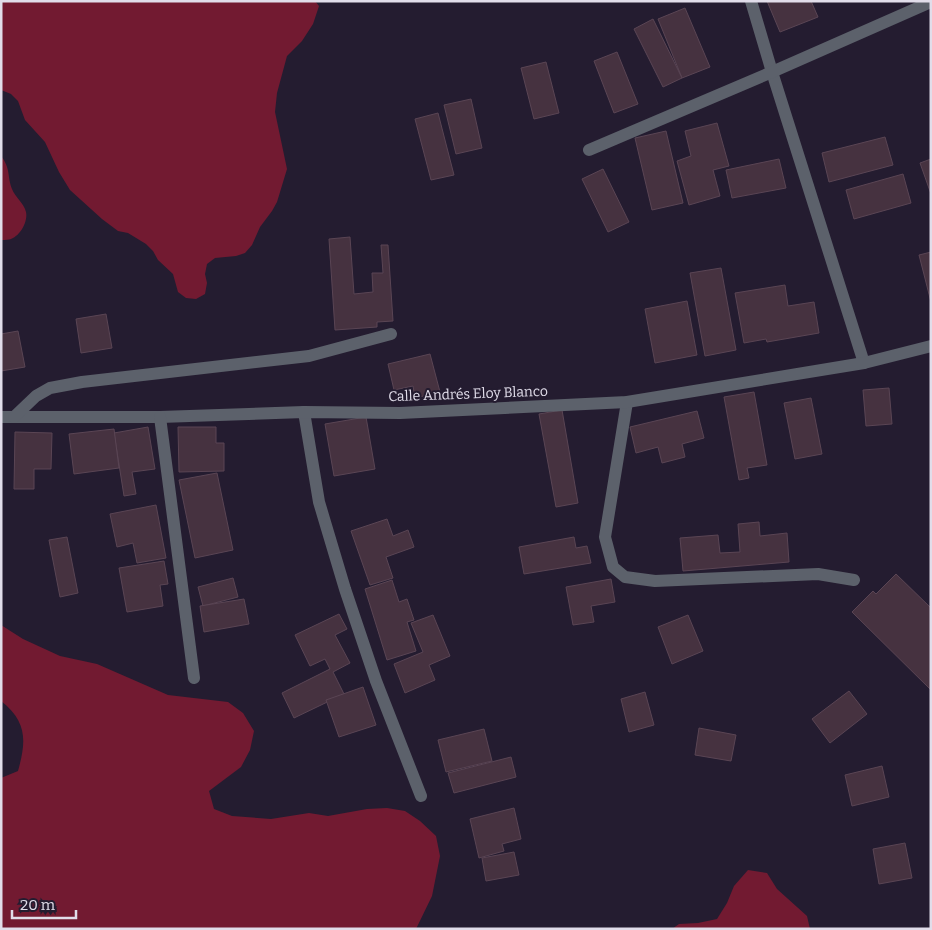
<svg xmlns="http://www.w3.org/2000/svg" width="932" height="930" viewBox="0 0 932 930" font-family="Bitter,serif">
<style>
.green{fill:#721a31}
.building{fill:#463240;stroke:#5a4554}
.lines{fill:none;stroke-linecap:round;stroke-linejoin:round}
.minor{stroke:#5c616b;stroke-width:12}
.labels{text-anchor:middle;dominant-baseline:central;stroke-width:4;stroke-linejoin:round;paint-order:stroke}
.street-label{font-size:14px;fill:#e1ddea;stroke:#241c30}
</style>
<rect width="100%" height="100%" fill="#241c30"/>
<!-- green -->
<g class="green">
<path d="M 1,1 L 315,1 L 319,6 L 313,24 L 302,41 L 287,56 L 277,93 L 275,112 L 287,169 L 277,202 L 272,211 L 260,227 L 252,245 L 245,253 L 236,256 L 215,258 L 207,264 L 205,274 L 207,283 L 205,294 L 196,299 L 186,298 L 178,292 L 173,274 L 158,260 L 153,251 L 146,244 L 128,233 L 118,231 L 102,219 L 70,190 L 59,172 L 45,142 L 25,120 L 18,101 L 11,94 L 1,90 Z"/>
<path d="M 1,156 C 11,169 7,176 12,189 C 15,197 24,203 26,212 C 28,221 21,234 13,238 C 10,240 5,240 1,240 Z"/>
<path d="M 1,625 L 23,639 L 60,656 L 97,664 L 168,695 L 228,702 L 243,713 L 254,731 L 250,750 L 241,767 L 209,791 L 214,809 L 232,816 L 271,819 L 309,813 L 328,816 L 367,809 L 387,808 L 405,811 L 420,821 L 436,836 L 440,856 L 432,896 L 416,929 L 1,929 L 1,778 L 18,771 C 26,742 28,722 1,701 Z"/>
<path d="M 748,870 L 767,873 L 777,889 L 807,916 L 810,929 L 672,929 L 679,924 L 698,923 L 717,919 L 727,903 L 734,886 Z"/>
</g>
<!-- building -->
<g class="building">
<path d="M 767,1 L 811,1 L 818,17 L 780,32 Z"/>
<path d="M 685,8 L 710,67 L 682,78 L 658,19 Z"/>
<path d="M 653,19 L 682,78 L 663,87 L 634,29 Z"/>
<path d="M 617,52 L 638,104 L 614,113 L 594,61 Z"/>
<path d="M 546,62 L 559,113 L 534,119 L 521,68 Z"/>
<path d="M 471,99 L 482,148 L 456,154 L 444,105 Z"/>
<path d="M 438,113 L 454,175 L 431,180 L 415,119 Z"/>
<path d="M 717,123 L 729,166 L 713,170 L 720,196 L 689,205 L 677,161 L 691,156 L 685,131 Z"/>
<path d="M 666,131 L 683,203 L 652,210 L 635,138 Z"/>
<path d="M 885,137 L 893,165 L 829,182 L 822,153 Z"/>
<path d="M 779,159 L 786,188 L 732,198 L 726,170 Z"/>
<path d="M 931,159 L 931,194 L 920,163 Z"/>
<path d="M 603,169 L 629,222 L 608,232 L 582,179 Z"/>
<path d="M 903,174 L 911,203 L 854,219 L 846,190 Z"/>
<path d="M 350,237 L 354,294 L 373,292 L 372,273 L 383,273 L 381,245 L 388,245 L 393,321 L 377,322 L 377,327 L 335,330 L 329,239 Z"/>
<path d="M 931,252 L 931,302 L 919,255 Z"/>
<path d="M 721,268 L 736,350 L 705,356 L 690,273 Z"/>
<path d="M 785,285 L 788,306 L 814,302 L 819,333 L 767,342 L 766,339 L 744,343 L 735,293 Z"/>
<path d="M 687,301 L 697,355 L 655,363 L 645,309 Z"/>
<path d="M 106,314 L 112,348 L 81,353 L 76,319 Z"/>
<path d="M 18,331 L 25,367 L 1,371 L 1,334 Z"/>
<path d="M 430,354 L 440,392 L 415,398 L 413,386 L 394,390 L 388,364 Z"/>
<path d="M 889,388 L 892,424 L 866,426 L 863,390 Z"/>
<path d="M 754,392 L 767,465 L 747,468 L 749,478 L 739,480 L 724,397 Z"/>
<path d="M 811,398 L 822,454 L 795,459 L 784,403 Z"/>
<path d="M 562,410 L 578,503 L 556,507 L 539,414 Z"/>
<path d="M 697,411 L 704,438 L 682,444 L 685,457 L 662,463 L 658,447 L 636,453 L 630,427 Z"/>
<path d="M 366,417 L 375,469 L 334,476 L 325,424 Z"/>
<path d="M 148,427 L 155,469 L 132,472 L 136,494 L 124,496 L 114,433 Z"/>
<path d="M 178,427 L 216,427 L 216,443 L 224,443 L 224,471 L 179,472 Z"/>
<path d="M 114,429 L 119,468 L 74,474 L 69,434 Z"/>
<path d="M 15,432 L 52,433 L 51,469 L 34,469 L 34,489 L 14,489 Z"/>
<path d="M 217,473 L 233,550 L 195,558 L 179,480 Z"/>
<path d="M 156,505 L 166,558 L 137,563 L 133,543 L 117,547 L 110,514 Z"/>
<path d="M 387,519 L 393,536 L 408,530 L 414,547 L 386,557 L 393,578 L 370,585 L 351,531 Z"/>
<path d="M 759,522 L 760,536 L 787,533 L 789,562 L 683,571 L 680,538 L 718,535 L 720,553 L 740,552 L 738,524 Z"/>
<path d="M 67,537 L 78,593 L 60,597 L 49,540 Z"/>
<path d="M 574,537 L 576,548 L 587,546 L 591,563 L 524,574 L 519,547 Z"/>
<path d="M 164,561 L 168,584 L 160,585 L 163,606 L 127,612 L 119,568 Z"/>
<path d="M 896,574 L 931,608 L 931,690 L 852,612 L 873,591 L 876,594 Z"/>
<path d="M 233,578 L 238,597 L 203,606 L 198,587 Z"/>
<path d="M 611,579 L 615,602 L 591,606 L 594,622 L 573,625 L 566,587 Z"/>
<path d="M 392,580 L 399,602 L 407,599 L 414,620 L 407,622 L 416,651 L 387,660 L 365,589 Z"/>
<path d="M 244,599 L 249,624 L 204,632 L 200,606 Z"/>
<path d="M 339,614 L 347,629 L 335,635 L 350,663 L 333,672 L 344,694 L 294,718 L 282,693 L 330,669 L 325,659 L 310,666 L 295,635 Z"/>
<path d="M 433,615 L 450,656 L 429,665 L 435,680 L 405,693 L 394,664 L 423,652 L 411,623 Z"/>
<path d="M 688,615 L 703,651 L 672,664 L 658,627 Z"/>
<path d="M 363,687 L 376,725 L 339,737 L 326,700 Z"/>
<path d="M 849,691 L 867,714 L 830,743 L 812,719 Z"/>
<path d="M 645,692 L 654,725 L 629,732 L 621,699 Z"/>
<path d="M 699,728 L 736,735 L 731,761 L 695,755 Z"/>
<path d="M 484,729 L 492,761 L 446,772 L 438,740 Z"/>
<path d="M 511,757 L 516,777 L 454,793 L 448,773 Z"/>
<path d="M 882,766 L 889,797 L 852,806 L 845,775 Z"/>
<path d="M 514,808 L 521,839 L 502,844 L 504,851 L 479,858 L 470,819 Z"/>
<path d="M 905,843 L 912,878 L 879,884 L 873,849 Z"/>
<path d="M 514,852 L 519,875 L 486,881 L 482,858 Z"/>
</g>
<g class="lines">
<!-- minor -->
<g class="minor">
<path d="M 751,1 L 772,72 L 864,363"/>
<path d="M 589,150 L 772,72 L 931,2"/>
<path d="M 627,402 L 605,537 L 613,567 L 625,577 L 655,581 L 818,574 L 854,580"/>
<path d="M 304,412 L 319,502 L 345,589 L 376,681 L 421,796"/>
<path d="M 1,417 L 160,417 L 304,412 L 400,413 L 627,402 L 864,363 L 931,346"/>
<path d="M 14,417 L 36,396 L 50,388 L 82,382 L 309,356 L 391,334"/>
<path d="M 160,417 L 194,678"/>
</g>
</g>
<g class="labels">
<!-- street labels -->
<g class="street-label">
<text transform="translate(468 394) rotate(-2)">Calle Andrés Eloy Blanco</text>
</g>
</g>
<!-- border -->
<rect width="932" height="930" fill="none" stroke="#e1ddea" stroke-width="5"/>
<!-- scale -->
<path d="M12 910v8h64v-8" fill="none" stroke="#e1ddea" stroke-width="2.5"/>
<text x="20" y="910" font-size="15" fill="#e1ddea" stroke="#241c30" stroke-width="4" paint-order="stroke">20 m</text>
</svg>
